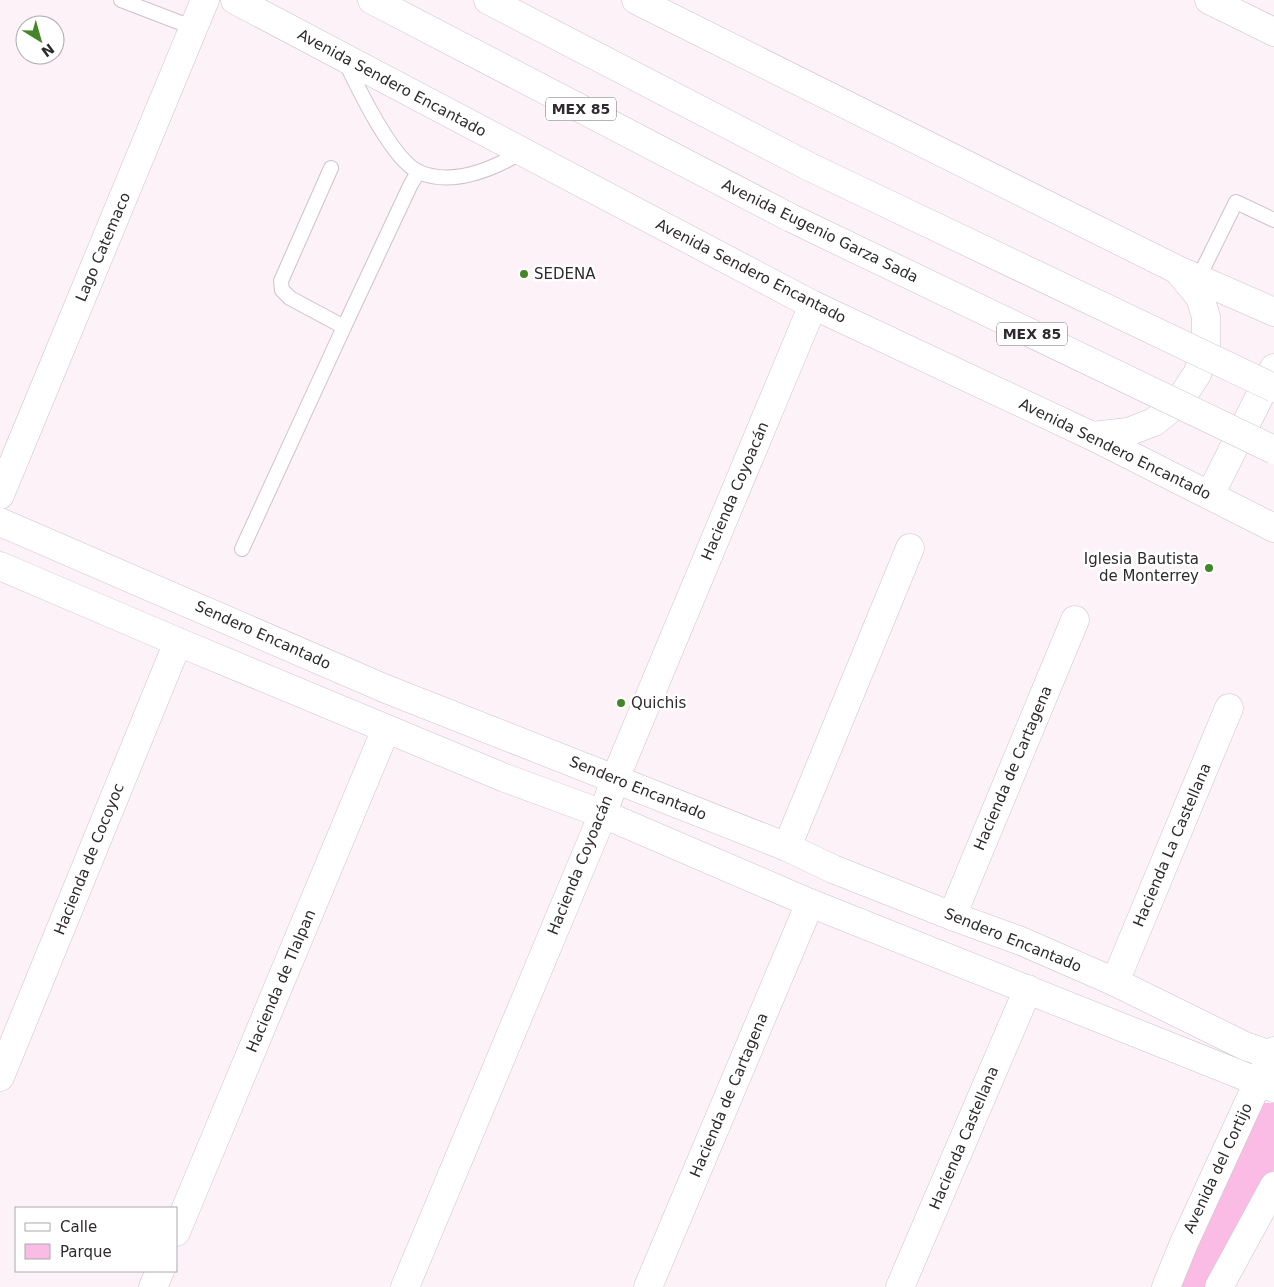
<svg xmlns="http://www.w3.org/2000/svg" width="1274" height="1287" viewBox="0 0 1274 1287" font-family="'DejaVu Sans',sans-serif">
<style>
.green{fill:#fabce4}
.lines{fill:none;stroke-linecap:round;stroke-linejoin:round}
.lane-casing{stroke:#cdc2c9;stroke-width:16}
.street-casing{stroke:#cdc2c9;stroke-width:29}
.secondary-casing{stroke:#cdc2c9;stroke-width:29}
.highway-casing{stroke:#cdc2c9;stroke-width:29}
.lane{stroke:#fff;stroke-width:14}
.street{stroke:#fff;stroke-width:28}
.secondary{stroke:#fff;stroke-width:28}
.highway{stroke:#fff;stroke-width:28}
.highway-bridge-casing{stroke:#cdc2c9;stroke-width:29;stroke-linecap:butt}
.highway-bridge{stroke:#fff;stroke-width:28}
.poi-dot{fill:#428629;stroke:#fff;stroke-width:2}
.labels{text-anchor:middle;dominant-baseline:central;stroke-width:5;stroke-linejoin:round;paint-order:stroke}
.shield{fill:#fff;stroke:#6d6a6c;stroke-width:1}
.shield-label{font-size:14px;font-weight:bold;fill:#2e2a2d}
.street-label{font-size:15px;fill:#2e2a2d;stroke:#fff}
.poi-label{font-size:15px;fill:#2e2a2d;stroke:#fff;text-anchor:start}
</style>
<rect width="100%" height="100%" fill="#fef2f9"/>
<!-- green -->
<path class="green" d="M 1260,1103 L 1274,1103 L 1274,1170 L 1210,1287 L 1178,1287 Z"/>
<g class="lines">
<!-- lane casing -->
<g class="lane-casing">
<g id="lane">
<path d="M 121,0 L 194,28"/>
<path d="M 345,61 C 358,88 392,160 419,172 C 453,187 493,169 522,152"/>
<path d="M 331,168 L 281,281 L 282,290 L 290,298 L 344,327 L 410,186 L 418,172"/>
<path d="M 1198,279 L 1236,202 L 1274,220"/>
<path d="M 242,549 L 344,327"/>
</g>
</g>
<!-- street casing -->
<g class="street-casing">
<g id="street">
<path d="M 1209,0 L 1274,32"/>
<path d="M 0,495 L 205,0"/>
<path d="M 787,847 L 910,548"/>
<path d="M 952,916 L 1075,620"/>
<path d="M 1115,982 L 1229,708"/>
<path d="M 0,1077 L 178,642"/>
<path d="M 176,1232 L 386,729"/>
<path d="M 153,1287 L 160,1271"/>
<path d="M 405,1287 L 603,814 L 615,779 L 813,305"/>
<path d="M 648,1287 L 810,903"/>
<path d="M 900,1287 L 1028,989"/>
<path d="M 1166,1287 L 1184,1243 L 1259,1080 L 1274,1051"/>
<path d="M 1219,1287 L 1274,1186"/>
</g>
</g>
<!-- secondary casing -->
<g class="secondary-casing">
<g id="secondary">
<path d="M 235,0 L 813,305 L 1092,436 L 1274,528"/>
<path d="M 636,0 L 1176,269 L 1274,312"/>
<path d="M 1092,436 L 1128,432 L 1154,422 L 1178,403 L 1197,374 L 1206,349 L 1206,317 L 1200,297 L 1180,273"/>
<path d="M 1210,495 L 1274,368"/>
<path d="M 0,522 L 386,689 L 787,847 L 833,869 L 952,916 L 1021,941 L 1115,982 L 1245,1046 L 1274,1056"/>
<path d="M 0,566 L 178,642 L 505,778 L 603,814 L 810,903 L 1274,1088"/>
</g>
</g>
<!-- highway casing -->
<g class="highway-casing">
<g id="highway">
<path d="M 372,0 L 791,218"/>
<path d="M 488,0 L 810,167"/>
</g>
</g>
<!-- lane -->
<use href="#lane" class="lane"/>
<!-- street -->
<use href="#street" class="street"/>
<!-- secondary -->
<use href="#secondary" class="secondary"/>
<!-- highway -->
<use href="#highway" class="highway"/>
<!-- highway-bridge casing -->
<g class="highway-bridge-casing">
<g id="highway-bridge">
<path d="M 810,167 L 1274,388"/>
<path d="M 791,218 L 1274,450"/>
</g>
</g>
<!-- highway-bridge -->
<use href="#highway-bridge" class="highway-bridge"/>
</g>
<!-- markers -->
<g class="poi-dot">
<circle cx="524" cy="274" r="5"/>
<circle cx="1209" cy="568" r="5"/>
<circle cx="621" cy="703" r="5"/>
</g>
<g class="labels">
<!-- shield labels -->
<g class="shield">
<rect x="546" y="97.5" width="70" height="23" rx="4"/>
<rect x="997" y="322.5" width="70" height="23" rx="4"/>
</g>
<g class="shield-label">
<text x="581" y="109">MEX 85</text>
<text x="1032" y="334">MEX 85</text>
</g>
<!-- street labels -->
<g class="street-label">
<text transform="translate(392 83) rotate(28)">Avenida Sendero Encantado</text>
<text transform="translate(820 231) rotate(26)">Avenida Eugenio Garza Sada</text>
<text transform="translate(103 247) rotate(-67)">Lago Catemaco</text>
<text transform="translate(751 271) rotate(27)">Avenida Sendero Encantado</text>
<text transform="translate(1115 449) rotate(26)">Avenida Sendero Encantado</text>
<text transform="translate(735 491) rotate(-67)">Hacienda Coyoacán</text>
<text transform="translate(263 635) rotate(24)">Sendero Encantado</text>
<text transform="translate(1013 768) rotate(-67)">Hacienda de Cartagena</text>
<text transform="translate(638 788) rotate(22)">Sendero Encantado</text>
<text transform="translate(1172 845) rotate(-67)">Hacienda La Castellana</text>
<text transform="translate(89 859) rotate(-68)">Hacienda de Cocoyoc</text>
<text transform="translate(580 865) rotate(-68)">Hacienda Coyoacán</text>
<text transform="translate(1013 940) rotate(22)">Sendero Encantado</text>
<text transform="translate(281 981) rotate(-67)">Hacienda de Tlalpan</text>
<text transform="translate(729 1095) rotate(-67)">Hacienda de Cartagena</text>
<text transform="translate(964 1138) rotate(-67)">Hacienda Castellana</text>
<text transform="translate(1218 1168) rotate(-65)">Avenida del Cortijo</text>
</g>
<!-- poi labels -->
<g class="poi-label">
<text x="534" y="274">SEDENA</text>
<text x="1199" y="559" text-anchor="end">Iglesia Bautista<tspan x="1199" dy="17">de Monterrey</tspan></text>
<text x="631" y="703">Quichis</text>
</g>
</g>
<!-- legend -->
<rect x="15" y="1207" width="162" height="65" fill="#ffffff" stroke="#abaaab"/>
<rect x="25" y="1223" width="25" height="8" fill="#ffffff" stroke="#abaaab"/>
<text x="60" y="1232" font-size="15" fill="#2e2a2d">Calle</text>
<rect x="25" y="1244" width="25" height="15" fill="#fabce4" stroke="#abaaab"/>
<text x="60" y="1257" font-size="15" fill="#2e2a2d">Parque</text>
<!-- north arrow -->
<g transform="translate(40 40) rotate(143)"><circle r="24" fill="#ffffff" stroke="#abaaab"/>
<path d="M0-4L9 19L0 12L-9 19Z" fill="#428629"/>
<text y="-8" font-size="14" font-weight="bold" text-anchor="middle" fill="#2e2a2d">N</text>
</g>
</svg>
